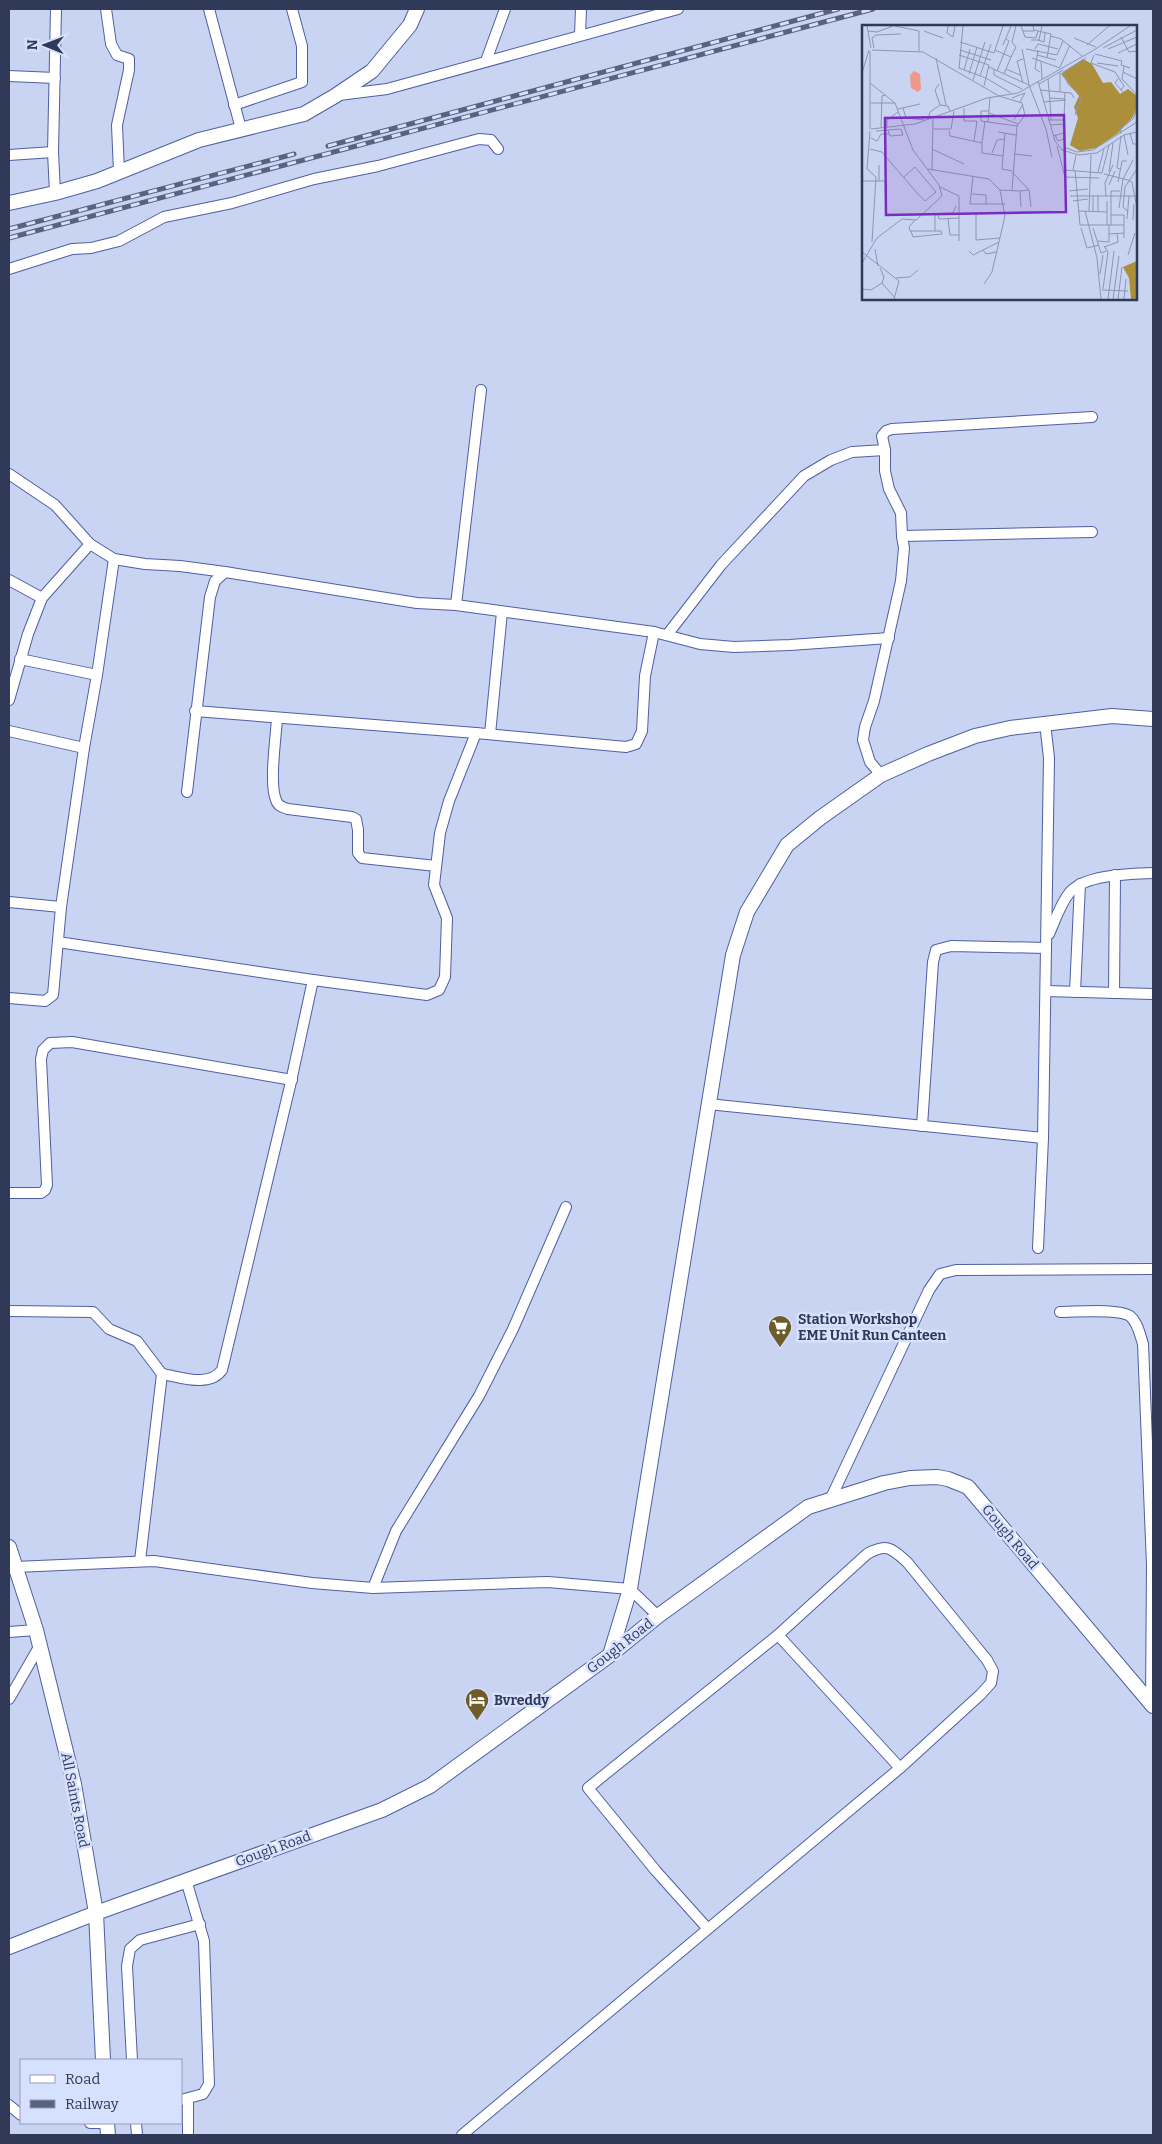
<svg xmlns="http://www.w3.org/2000/svg" width="1162" height="2144" viewBox="0 0 1162 2144" font-family="Bitter,serif">
<style>
.lines{fill:none;stroke-linecap:round;stroke-linejoin:round}
.street-casing{stroke:#4d60a2;stroke-width:12}
.secondary-casing{stroke:#4d60a2;stroke-width:16}
.street{stroke:#fff;stroke-width:10}
.secondary{stroke:#fff;stroke-width:14}
.rail-casing{stroke:#596280;stroke-width:5}
.rail{stroke:#d6e1ff;stroke-width:3;stroke-dasharray:9;stroke-linecap:butt}
.labels{text-anchor:middle;dominant-baseline:central;stroke-width:5;stroke-linejoin:round;paint-order:stroke}
.poi-label{font-size:14px;font-weight:bold;fill:#303957;stroke:#d6e1ff;text-anchor:start}
.street-label{font-size:14px;fill:#303957;stroke:#d6e1ff}
.inset-road{fill:none;stroke:#8c95b4;stroke-width:1}
.view{fill:#7b2cbf;fill-opacity:0.15;stroke:#7b2cbf;stroke-width:2.5}
.inset-edge{fill:none;stroke:#303957;stroke-width:2.5}
</style>
<rect width="100%" height="100%" fill="#c9d3f2"/>
<g class="lines">
<!-- street casing -->
<g class="street-casing">
<g id="street">
<path d="M 106,9 L 111,44 L 117,55 L 129,59 L 129,70 L 117,125 L 119,172"/>
<path d="M 209,9 L 241,129"/>
<path d="M 580,35 L 581,9"/>
<path d="M 486,61 L 505,9"/>
<path d="M 9,76 L 55,78"/>
<path d="M 339,95 L 387,89 L 678,9"/>
<path d="M 234,105 L 302,82 L 302,46 L 292,9"/>
<path d="M 9,155 L 53,152"/>
<path d="M 55,193 L 53,152 L 56,9"/>
<path d="M 9,269 L 72,249 L 91,248 L 119,241 L 164,217 L 232,203 L 314,179 L 378,166 L 479,139 L 491,140 L 498,149"/>
<path d="M 885,450 L 885,471 L 889,489 L 901,513 L 902,536 L 1092,532"/>
<path d="M 9,474 L 55,505 L 90,544 L 114,559 L 145,564 L 180,566 L 225,572 L 417,603 L 456,605 L 654,632 L 700,644 L 734,647 L 790,645 L 889,638"/>
<path d="M 9,580 L 42,598"/>
<path d="M 456,605 L 481,390"/>
<path d="M 667,635 L 721,565 L 804,476 L 831,460 L 852,452 L 885,450 L 882,436 L 886,431 L 892,429 L 1092,417"/>
<path d="M 20,659 L 97,675"/>
<path d="M 9,700 L 28,634 L 42,598 L 90,544"/>
<path d="M 195,711 L 476,733 L 626,747 L 636,744 L 642,731 L 645,676 L 654,632"/>
<path d="M 277,718 C 276,737 269,784 276,800 C 278,806 282,807 288,809 L 352,817 L 356,819 L 358,830 L 358,853 L 362,858 L 436,866"/>
<path d="M 9,731 L 84,748"/>
<path d="M 490,734 L 502,612"/>
<path d="M 881,775 L 870,762 L 863,740 L 865,727 L 874,701 L 901,581 L 904,548 L 902,536"/>
<path d="M 187,792 L 210,597 L 215,581 L 225,572"/>
<path d="M 9,902 L 61,907"/>
<path d="M 1049,934 C 1055,921 1060,904 1070,892 C 1086,874 1131,874 1153,873"/>
<path d="M 58,942 L 313,980 L 290,1086 L 222,1370 C 209,1388 181,1377 162,1374"/>
<path d="M 313,980 L 427,995 L 439,990 L 445,977 L 447,918 L 434,885 L 440,833 L 449,801 L 476,733"/>
<path d="M 1046,991 L 1153,994"/>
<path d="M 1075,992 L 1080,884"/>
<path d="M 1114,993 L 1115,875"/>
<path d="M 9,998 L 45,1001 L 53,995 L 61,907 L 84,748 L 97,675 L 114,559"/>
<path d="M 708,1104 L 1043,1138 L 1049,758 L 1045,723"/>
<path d="M 922,1126 L 933,962 L 936,950 L 951,946 L 1046,948"/>
<path d="M 9,1193 L 41,1193 L 45,1190 L 47,1185 L 41,1059 L 43,1050 L 50,1043 L 72,1042 L 292,1080"/>
<path d="M 1038,1248 L 1043,1138"/>
<path d="M 9,1311 L 93,1312 L 109,1329 L 137,1341 L 162,1374 L 140,1561"/>
<path d="M 1060,1312 C 1076,1312 1118,1308 1130,1316 C 1138,1323 1140,1335 1143,1344 L 1152,1565 L 1151,1703"/>
<path d="M 830,1500 L 929,1290 L 940,1274 L 956,1270 L 1153,1269"/>
<path d="M 15,1567 L 154,1561 L 312,1583 L 373,1588 L 548,1582 L 630,1589 L 658,1616"/>
<path d="M 373,1588 L 396,1531 L 479,1396 L 513,1329 L 566,1207"/>
<path d="M 9,1632 L 36,1630"/>
<path d="M 778,1635 L 900,1768"/>
<path d="M 9,1699 L 39,1647"/>
<path d="M 132,2060 L 127,1966 L 130,1949 L 140,1940 L 200,1924"/>
<path d="M 188,2099 L 188,2135"/>
<path d="M 181,2100 L 203,2094 L 209,2084 L 204,1941 L 186,1880"/>
<path d="M 9,2105 L 21,2115"/>
<path d="M 90,2123 L 107,2123"/>
<path d="M 136,2123 L 137,2135"/>
<path d="M 462,2135 L 900,1768 L 980,1695 L 991,1683 L 993,1671 L 987,1660 L 907,1562 C 891,1548 887,1543 867,1554 L 778,1635 L 588,1788 L 656,1871 L 708,1929"/>
</g>
</g>
<!-- secondary casing -->
<g class="secondary-casing">
<g id="secondary">
<path d="M 9,203 L 55,193 L 97,181 L 199,140 L 304,114 L 335,96 L 372,71 L 410,25 L 417,9"/>
<path d="M 9,1547 L 36,1630 L 74,1784 L 96,1913 L 103,2060"/>
<path d="M 610,1655 L 630,1589 L 733,955 L 747,912 L 787,845 L 820,818 L 881,775 L 928,754 L 975,736 L 1010,728 L 1112,716 L 1153,719"/>
<path d="M 9,1947 L 96,1913 L 382,1810 L 430,1786 L 610,1655 L 658,1616 L 808,1507 L 884,1483 L 910,1478 L 937,1477 L 948,1479 L 968,1487 L 1153,1706"/>
<path d="M 107,2123 L 108,2135"/>
</g>
</g>
<!-- street -->
<use href="#street" class="street"/>
<!-- secondary -->
<use href="#secondary" class="secondary"/>
<!-- rail casing -->
<g class="rail-casing">
<g id="rail">
<path d="M 328,146 L 838,9"/>
<path d="M 9,229 L 294,154"/>
<path d="M 9,238 L 873,9"/>
</g>
</g>
<!-- rail -->
<use href="#rail" class="rail"/>
</g>
<!-- icons -->
<defs>
<g id="supermarket-pin" transform="scale(1.25)"><path d="M0 17L-7.5 6A9.5 9.5 0 1 1 7.5 6Z" fill="#6e5d2b" stroke="#d6e1ff"/><path d="M-6-5.5h2.5l.6 2H6L4.5 2H-2.5L-4.4-4H-6ZM-1.5 3.2a1.3 1.3 0 1 0 .1 0ZM3 3.2a1.3 1.3 0 1 0 .1 0Z" fill="#fff"/></g>
<g id="hotel-pin" transform="scale(1.25)"><path d="M0 17L-7.5 6A9.5 9.5 0 1 1 7.5 6Z" fill="#6e5d2b" stroke="#d6e1ff"/><path d="M-6-4.5h1.5V1H6V5H4.5V3h-9V5H-6ZM-4 0a1.8 1.8 0 1 1 3.6 0ZM.5 0V-2.5h3Q6-2.5 6 0Z" fill="#fff"/></g>
</defs>
<g fill-rule="evenodd">
<use href="#supermarket-pin" x="780" y="1327"/>
<use href="#hotel-pin" x="477" y="1700"/>
</g>
<g class="labels">
<!-- poi labels -->
<g class="poi-label">
<text x="798" y="1319">Station Workshop<tspan x="798" dy="16">EME Unit Run Canteen</tspan></text>
<text x="494" y="1700">Bvreddy</text>
</g>
<!-- street labels -->
<g class="street-label">
<text transform="translate(1010 1537) rotate(50)">Gough Road</text>
<text transform="translate(620 1646) rotate(-38)">Gough Road</text>
<text transform="translate(75 1800) rotate(79)">All Saints Road</text>
<text transform="translate(273 1849) rotate(-20)">Gough Road</text>
</g>
</g>
<!-- overview -->
<g transform="translate(862 25)">
<rect width="275" height="275" fill="#c9d3f2"/>
<path d="M 52,46 L 58,49 L 59,64 L 56,67 L 49,63 L 48,50 Z" fill="#ef9789"/>
<path d="M 221,34 L 230,39 L 241,58 L 249,57 L 258,69 L 266,64 L 275,71 L 275,83 L 270,93 L 256,108 L 234,123 L 218,126 L 208,120 L 216,93 L 212,82 L 217,71 L 199,49 ZM 275,236 L 275,274 L 269,274 L 267,253 L 261,242 Z" fill="#ab8f3a"/>
<path class="inset-road" d="M 5,1 L 9,23M 33,1 L 57,6 L 57,26M 86,1 L 85,8 L 91,12 L 93,1M 159,1 L 163,12 L 174,13 L 176,6M 172,5 L 189,9 L 185,33M 6,6 L 15,7 L 31,1M 62,6 L 81,13M 161,6 L 172,6 L 171,1M 189,11 L 199,14 L 220,31M 259,12 L 267,27 L 275,26M 212,13 L 234,22M 169,15 L 177,15 L 180,1M 176,15 L 182,17 L 183,8M 98,17 L 132,28 L 141,1M 141,20 L 149,1M 225,20 L 247,1M 12,23 L 10,13 L 14,10 L 39,9M 241,23 L 275,5M 160,24 L 167,60 L 184,104 L 190,132M 164,24 L 195,30 L 201,16M 173,24 L 176,19 L 196,24M 246,24 L 275,12M 10,25 L 61,27 L 137,71 L 160,78 L 163,90 L 155,101 L 150,165M 98,25 L 129,35M 133,25 L 149,32 L 154,22 L 150,17 L 154,1M 176,25 L 173,44 L 178,47M 256,28 L 275,19M 233,29 L 260,36 L 259,40 L 268,43M 97,30 L 127,40 L 122,61M 175,30 L 194,35M 232,30 L 229,38 L 253,47 L 262,61 L 259,65M 74,33 L 84,80M 170,33 L 198,43M 179,36 L 180,54M 235,38 L 256,41M 262,41 L 260,54 L 275,70M 127,42 L 167,60M 198,42 L 208,20M 97,43 L 124,53 L 149,68M 97,44 L 101,1M 132,44 L 132,50 L 160,64M 144,44 L 158,50M 102,45 L 108,24M 135,46 L 147,16 L 144,14M 198,47 L 198,67M 261,47 L 275,54M 0,48 L 7,25M 107,49 L 115,22M 142,49 L 149,32M 118,51 L 129,19M 186,54 L 188,77M 256,54 L 253,58 L 261,67M 111,55 L 123,17M 176,56 L 193,116 L 200,125 L 217,130 L 235,128 L 262,110 L 275,107M 161,58 L 155,36 L 161,34M 77,59 L 73,65 L 78,80M 177,59 L 201,45M 178,65 L 209,68 L 212,73M 150,73 L 163,68 L 158,77M 188,73 L 203,74M 182,77 L 204,75M 188,77 L 189,95M 9,78 L 33,78M 41,83 L 44,93 L 63,95M 102,83 L 102,96 L 115,96 L 112,116M 36,84 L 58,79M 127,86 L 119,86 L 119,96 L 155,101M 127,88 L 156,99M 213,90 L 220,72 L 206,59 L 201,47 L 224,33M 66,94 L 68,87 L 78,80 L 86,81 L 88,86M 152,95 L 161,79M 186,95 L 202,95 L 203,67M 126,97 L 128,73M 188,100 L 203,99M 25,102 L 25,95 L 36,87M 19,103 L 20,71 L 23,70M 8,104 L 8,26M 9,104 L 53,99 L 125,73 L 156,68 L 232,25 L 268,1M 72,104 L 89,104 L 92,86M 26,105 L 28,111 L 41,110M 8,106 L 5,144 L 14,152 L 10,217M 14,106 L 39,104 L 41,110M 87,106 L 88,111 L 120,118 L 123,96M 136,107 L 154,110M 143,108 L 140,144 L 150,146M 268,108 L 271,119 L 275,119M 258,109 L 259,103 L 271,94 L 275,84M 262,110 L 266,130M 191,111 L 195,110 L 198,109 L 202,108 L 202,114 L 196,116 L 193,110M 9,113 L 15,116 L 19,109 L 27,109M 120,118 L 120,128 L 141,131M 195,121 L 203,152 L 237,153M 8,124 L 20,127 L 24,132 L 55,168 L 63,176 L 74,167 L 53,142 L 42,152M 70,124 L 102,139M 203,125 L 204,123 L 215,127 L 231,125 L 275,97M 130,128 L 135,115 L 142,114M 152,129 L 170,131M 66,144 L 127,154 L 138,165 L 143,191 L 130,247 L 122,259M 258,144 L 255,143 L 259,111M 70,145 L 71,94M 202,145 L 240,148 L 247,120M 211,145 L 214,130M 213,145 L 218,200 L 262,200M 150,147 L 167,165 L 169,182M 236,147 L 242,124M 247,147 L 251,118M 242,149 L 266,155M 111,151 L 108,179 L 143,179M 261,154 L 271,135M 266,155 L 270,157 L 274,178M 0,156 L 22,156M 17,156 L 17,140M 256,157 L 260,136 L 265,136M 247,160 L 253,146M 78,162 L 97,171 L 97,216M 138,165 L 158,166M 207,166 L 226,164M 110,169 L 124,170 L 124,179M 208,171 L 275,171M 244,171 L 243,158 L 251,140M 211,176 L 226,174M 159,182 L 158,166 L 166,165M 257,183 L 261,154M 217,186 L 245,187M 223,186 L 235,233 L 239,274M 227,186 L 229,130M 231,186 L 231,170M 236,186 L 236,170M 266,187 L 261,182 L 263,162 L 275,144M 114,188 L 114,215 L 138,213M 63,189 L 91,188 L 94,181M 73,189 L 73,206M 76,189 L 77,194 L 97,193M 97,189 L 172,187M 249,190 L 262,190 L 262,213M 86,194 L 88,210 L 97,210M 265,194 L 267,171M 271,195 L 272,179M 245,200 L 245,176M 249,200 L 249,166 L 258,166M 219,203 L 225,223 L 237,220M 231,203 L 239,228 L 244,226M 49,206 L 79,206 L 80,209 L 51,212 L 49,206 L 48,206 L 47,202 L 53,195M 247,209 L 262,208M 236,216 L 247,217 L 247,200M 242,222 L 256,217 L 255,208M 13,224 L 16,241M 121,225 L 124,229 L 134,227M 107,226 L 111,230 L 137,217M 0,227 L 37,256 L 32,274M 266,230 L 273,208M 0,238 L 15,213 L 40,194 L 54,195 L 80,171 L 77,160 L 51,125 L 33,78 L 8,58M 238,249 L 241,230M 34,253 L 48,252 L 56,245M 20,258 L 33,273M 0,264 L 9,265 L 20,258 L 22,252 L 18,243M 241,264 L 246,227 L 242,221M 240,265 L 266,266M 246,274 L 252,226M 251,274 L 257,231M 256,274 L 260,242M 262,274 L 264,254"/>
<path class="view" d="M 202,90 L 204,187 L 24,190 L 23,93 Z"/>
<rect width="275" height="275" class="inset-edge"/>
</g>
<!-- border -->
<rect width="1162" height="2144" fill="none" stroke="#303957" stroke-width="20"/>
<!-- legend -->
<rect x="20" y="2059" width="162" height="65" fill="#d6e1ff" stroke="#949ebc"/>
<rect x="30" y="2075" width="25" height="8" fill="#ffffff" stroke="#949ebc"/>
<text x="65" y="2084" font-size="15" fill="#303957">Road</text>
<rect x="30" y="2100" width="25" height="8" fill="#596280" stroke="#949ebc"/>
<text x="65" y="2109" font-size="15" fill="#303957">Railway</text>
<!-- north arrow -->
<g transform="translate(45 45) rotate(271)" stroke="#d6e1ff" stroke-width="4" paint-order="stroke">
<path d="M0-4L9 19L0 12L-9 19Z" fill="#303957"/>
<text y="-8" font-size="14" font-weight="bold" text-anchor="middle" fill="#303957">N</text>
</g>
</svg>
